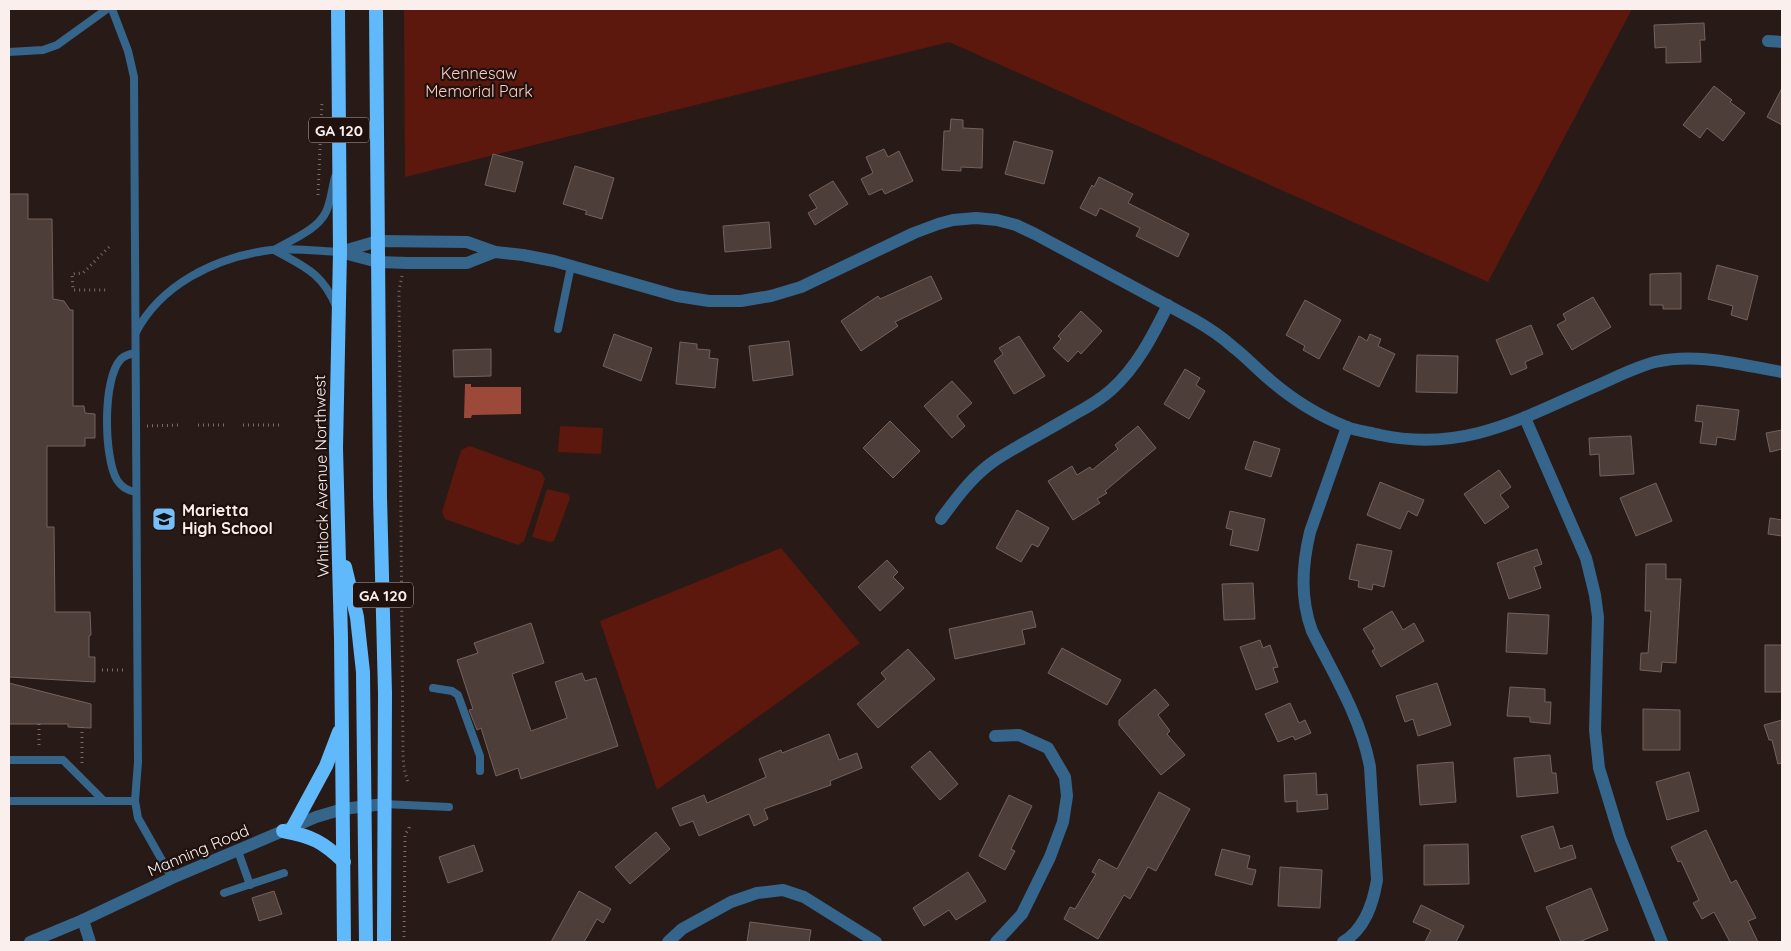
<svg xmlns="http://www.w3.org/2000/svg" width="1791" height="951" viewBox="0 0 1791 951" font-family="Quicksand,sans-serif">
<style>
.green{fill:#5c180c}
.water{fill:#9d4939}
.building{fill:#4e3e3a;stroke:#73625e}
.lines{fill:none;stroke-linecap:round;stroke-linejoin:round}
.path{stroke:#796c69;stroke-width:3;stroke-dasharray:1 4;stroke-linecap:butt}
.service{stroke:#35658a;stroke-width:8}
.minor{stroke:#35658a;stroke-width:12}
.trunk{stroke:#60b9fb;stroke-width:14}
.labels{text-anchor:middle;dominant-baseline:central;stroke-width:4.5;stroke-linejoin:round;paint-order:stroke}
.shield{fill:#1e110e;stroke:#b8acaa;stroke-width:1}
.shield-label{font-size:15px;font-weight:bold;fill:#faefed}
.park-label{font-size:16px;fill:#fdccc1;stroke:#1e110e}
.street-label{font-size:16px;fill:#faefed;stroke:#1e110e}
.poi-label{font-size:16px;font-weight:bold;fill:#faefed;stroke:#1e110e;text-anchor:start}
</style>
<rect width="100%" height="100%" fill="#281a17"/>
<!-- green -->
<g class="green">
<path d="M 404,9 L 1632,9 L 1488,282 L 949,42 L 405,177 Z"/>
<path d="M 560,426 L 603,428 L 601,454 L 558,452 Z"/>
<path d="M 470,446 L 541,472 L 545,479 L 524,541 L 518,545 L 445,519 L 442,512 L 461,450 Z"/>
<path d="M 547,489 L 568,494 L 570,498 L 554,541 L 550,542 L 532,537 Z"/>
<path d="M 781,548 L 860,643 L 657,790 L 600,621 Z"/>
</g>
<!-- water -->
<path class="water" d="M 465,384 L 471,384 L 471,387 L 521,387 L 521,414 L 472,415 L 471,418 L 464,418 Z"/>
<!-- building -->
<g class="building">
<path d="M 1704,23 L 1705,40 L 1700,40 L 1701,62 L 1666,63 L 1666,47 L 1655,48 L 1654,25 Z"/>
<path d="M 1714,86 L 1732,100 L 1730,102 L 1745,113 L 1723,141 L 1707,128 L 1700,138 L 1683,125 Z"/>
<path d="M 1782,88 L 1782,125 L 1767,117 Z"/>
<path d="M 951,119 L 963,120 L 963,128 L 983,129 L 982,168 L 961,167 L 961,171 L 942,170 L 944,131 L 950,131 Z"/>
<path d="M 1014,141 L 1053,151 L 1044,184 L 1005,174 Z"/>
<path d="M 884,149 L 888,157 L 899,151 L 913,181 L 885,194 L 882,189 L 869,195 L 861,179 L 873,173 L 866,157 Z"/>
<path d="M 493,154 L 523,162 L 515,192 L 485,185 Z"/>
<path d="M 575,166 L 614,178 L 602,219 L 585,214 L 587,211 L 563,204 Z"/>
<path d="M 1099,177 L 1133,194 L 1128,203 L 1189,234 L 1178,257 L 1136,236 L 1140,228 L 1100,208 L 1096,216 L 1080,208 L 1092,185 L 1094,187 Z"/>
<path d="M 833,181 L 848,204 L 815,225 L 808,213 L 817,208 L 809,195 Z"/>
<path d="M 9,194 L 28,194 L 28,219 L 52,219 L 53,299 L 64,301 L 70,310 L 73,310 L 73,406 L 84,406 L 85,413 L 95,414 L 95,438 L 85,438 L 85,446 L 47,446 L 47,527 L 54,527 L 55,612 L 90,612 L 91,635 L 89,636 L 89,657 L 95,657 L 95,682 L 9,677 Z"/>
<path d="M 769,222 L 771,248 L 725,252 L 723,226 Z"/>
<path d="M 1717,265 L 1758,276 L 1747,320 L 1731,315 L 1733,306 L 1708,299 Z"/>
<path d="M 1681,273 L 1681,309 L 1663,309 L 1663,305 L 1650,305 L 1650,274 Z"/>
<path d="M 931,276 L 942,299 L 895,322 L 898,326 L 861,351 L 841,321 L 878,296 L 880,299 Z"/>
<path d="M 1593,297 L 1611,327 L 1572,350 L 1557,325 L 1566,320 L 1563,314 Z"/>
<path d="M 1305,300 L 1341,320 L 1319,359 L 1303,350 L 1305,346 L 1286,335 Z"/>
<path d="M 1081,311 L 1102,331 L 1081,354 L 1078,351 L 1068,362 L 1053,348 L 1061,339 L 1058,336 Z"/>
<path d="M 1531,325 L 1543,354 L 1525,362 L 1527,368 L 1511,375 L 1496,340 Z"/>
<path d="M 614,334 L 652,348 L 641,381 L 603,366 Z"/>
<path d="M 1370,334 L 1381,339 L 1378,346 L 1395,354 L 1379,387 L 1343,369 L 1359,336 L 1367,341 Z"/>
<path d="M 1019,336 L 1045,376 L 1014,394 L 994,361 L 1003,354 L 999,348 Z"/>
<path d="M 789,341 L 793,375 L 753,381 L 749,346 Z"/>
<path d="M 680,342 L 697,344 L 697,349 L 710,350 L 709,358 L 718,359 L 715,388 L 676,384 Z"/>
<path d="M 491,349 L 491,376 L 454,377 L 453,350 Z"/>
<path d="M 1417,355 L 1458,356 L 1457,393 L 1416,392 Z"/>
<path d="M 1185,369 L 1200,378 L 1196,385 L 1205,391 L 1189,419 L 1164,404 Z"/>
<path d="M 952,381 L 972,403 L 957,416 L 965,426 L 952,438 L 924,406 Z"/>
<path d="M 1697,405 L 1739,410 L 1735,440 L 1717,437 L 1716,445 L 1700,443 L 1703,422 L 1695,421 Z"/>
<path d="M 890,421 L 920,451 L 893,478 L 863,448 Z"/>
<path d="M 1138,426 L 1156,448 L 1105,491 L 1107,493 L 1097,499 L 1100,503 L 1073,520 L 1048,481 L 1072,466 L 1077,475 L 1090,467 L 1092,470 L 1118,449 L 1115,445 Z"/>
<path d="M 1782,430 L 1782,449 L 1770,452 L 1766,433 Z"/>
<path d="M 1631,436 L 1634,474 L 1600,476 L 1599,454 L 1590,455 L 1589,438 Z"/>
<path d="M 1254,441 L 1280,449 L 1271,477 L 1245,469 Z"/>
<path d="M 1499,470 L 1511,487 L 1500,495 L 1509,507 L 1485,524 L 1464,494 Z"/>
<path d="M 1380,482 L 1424,500 L 1417,516 L 1408,511 L 1400,529 L 1367,515 Z"/>
<path d="M 1656,483 L 1672,521 L 1636,536 L 1620,498 Z"/>
<path d="M 1017,510 L 1049,528 L 1038,547 L 1032,544 L 1021,562 L 996,548 Z"/>
<path d="M 1230,511 L 1265,519 L 1258,551 L 1230,545 L 1233,530 L 1226,528 Z"/>
<path d="M 1770,518 L 1782,520 L 1782,536 L 1768,534 Z"/>
<path d="M 1357,544 L 1392,551 L 1384,587 L 1373,584 L 1372,590 L 1358,587 L 1359,581 L 1349,579 Z"/>
<path d="M 1537,549 L 1542,564 L 1534,567 L 1541,588 L 1509,599 L 1497,563 Z"/>
<path d="M 887,560 L 898,572 L 893,577 L 904,588 L 880,611 L 858,587 Z"/>
<path d="M 1646,564 L 1666,564 L 1666,579 L 1681,579 L 1676,663 L 1662,662 L 1661,672 L 1640,670 L 1641,653 L 1648,653 L 1651,611 L 1645,611 Z"/>
<path d="M 1253,583 L 1255,619 L 1224,620 L 1222,584 Z"/>
<path d="M 1032,611 L 1036,627 L 1022,630 L 1025,644 L 955,659 L 949,629 Z"/>
<path d="M 1392,611 L 1403,630 L 1414,623 L 1424,641 L 1381,667 L 1372,651 L 1375,649 L 1363,629 Z"/>
<path d="M 1508,613 L 1549,615 L 1547,654 L 1506,652 Z"/>
<path d="M 531,623 L 544,663 L 512,674 L 531,731 L 567,718 L 555,682 L 582,673 L 585,681 L 596,678 L 618,746 L 521,779 L 518,768 L 496,776 L 481,728 L 477,730 L 469,710 L 473,709 L 457,660 L 478,653 L 474,643 Z"/>
<path d="M 1260,640 L 1263,648 L 1270,645 L 1278,667 L 1273,668 L 1278,682 L 1256,690 L 1240,647 Z"/>
<rect x="1765" y="645" width="17" height="47"/>
<path d="M 1062,648 L 1121,680 L 1107,705 L 1048,673 Z"/>
<path d="M 908,649 L 935,679 L 878,728 L 857,704 L 886,679 L 881,673 Z"/>
<path d="M 9,683 L 91,704 L 91,728 L 68,727 L 68,724 L 9,724 Z"/>
<path d="M 1437,683 L 1451,725 L 1418,736 L 1413,719 L 1405,722 L 1396,696 Z"/>
<path d="M 1510,687 L 1545,689 L 1545,702 L 1551,702 L 1550,724 L 1530,722 L 1530,717 L 1507,716 Z"/>
<path d="M 1155,689 L 1169,705 L 1158,715 L 1170,731 L 1167,734 L 1185,755 L 1161,775 L 1119,725 L 1119,720 Z"/>
<path d="M 1290,703 L 1299,723 L 1305,720 L 1311,733 L 1295,740 L 1293,736 L 1278,742 L 1265,714 Z"/>
<path d="M 1643,709 L 1680,710 L 1680,750 L 1643,750 Z"/>
<path d="M 1782,720 L 1782,763 L 1778,764 L 1772,740 L 1769,740 L 1764,725 Z"/>
<path d="M 829,734 L 839,760 L 857,753 L 862,768 L 830,781 L 831,785 L 764,809 L 768,819 L 754,826 L 749,814 L 699,836 L 693,821 L 680,826 L 672,808 L 704,795 L 707,803 L 766,777 L 759,759 L 781,750 L 782,753 Z"/>
<path d="M 930,751 L 958,784 L 940,800 L 911,767 Z"/>
<path d="M 1550,755 L 1552,773 L 1556,773 L 1558,793 L 1517,797 L 1514,758 Z"/>
<path d="M 1453,762 L 1456,802 L 1420,805 L 1417,765 Z"/>
<path d="M 1689,772 L 1699,811 L 1667,820 L 1656,782 Z"/>
<path d="M 1316,773 L 1317,795 L 1327,794 L 1328,809 L 1297,812 L 1297,801 L 1285,802 L 1284,775 Z"/>
<path d="M 1159,792 L 1190,809 L 1156,871 L 1148,867 L 1130,899 L 1124,895 L 1098,939 L 1064,919 L 1070,907 L 1075,909 L 1096,874 L 1092,872 L 1099,859 L 1117,869 Z"/>
<path d="M 1009,795 L 1032,806 L 1011,849 L 1015,851 L 1005,870 L 979,856 Z"/>
<path d="M 1553,826 L 1560,849 L 1572,845 L 1576,858 L 1535,872 L 1521,836 Z"/>
<path d="M 1706,830 L 1731,883 L 1736,880 L 1756,918 L 1748,921 L 1758,942 L 1730,942 L 1714,912 L 1702,919 L 1693,903 L 1699,900 L 1681,861 L 1678,862 L 1671,847 Z"/>
<path d="M 656,832 L 670,849 L 630,884 L 615,867 Z"/>
<path d="M 1468,844 L 1469,884 L 1424,885 L 1424,845 Z"/>
<path d="M 474,845 L 483,871 L 448,883 L 439,857 Z"/>
<path d="M 1222,849 L 1250,856 L 1247,868 L 1256,870 L 1252,885 L 1215,875 Z"/>
<path d="M 1280,867 L 1322,870 L 1320,908 L 1278,906 Z"/>
<path d="M 968,872 L 986,901 L 956,920 L 949,910 L 924,926 L 913,908 Z"/>
<path d="M 1591,888 L 1608,930 L 1579,942 L 1561,942 L 1546,907 Z"/>
<path d="M 274,891 L 282,914 L 259,921 L 252,898 Z"/>
<path d="M 579,891 L 611,909 L 603,923 L 597,919 L 584,942 L 551,942 Z"/>
<path d="M 1421,905 L 1464,926 L 1456,942 L 1425,942 L 1431,930 L 1413,922 Z"/>
<path d="M 750,922 L 811,930 L 809,942 L 747,942 Z"/>
</g>
<g class="lines">
<!-- path -->
<g class="path">
<path d="M 318,195 L 322,102"/>
<path d="M 109,247 L 83,273 L 72,274 L 73,290 L 109,290"/>
<path d="M 402,276 L 399,290 L 403,755 L 404,768 L 408,783"/>
<path d="M 198,425 L 226,425"/>
<path d="M 243,425 L 281,425"/>
<path d="M 147,426 L 181,425"/>
<path d="M 102,670 L 127,670"/>
<path d="M 39,724 L 39,749"/>
<path d="M 82,727 L 82,763"/>
<path d="M 404,942 L 405,835 L 409,828 L 409,824"/>
</g>
<!-- service -->
<g class="service">
<path d="M 112,9 L 128,51 L 134,77 L 138,762 L 135,801 L 138,818 L 172,878"/>
<path d="M 9,52 L 43,50 L 57,45 L 107,9"/>
<path d="M 276,249 C 293,239 317,230 326,212 C 331,201 332,188 335,177"/>
<path d="M 276,251 C 305,267 322,273 336,306"/>
<path d="M 558,329 L 571,266"/>
<path d="M 136,332 C 161,285 213,259 264,251 C 287,247 316,251 340,252"/>
<path d="M 135,353 C 130,354 125,355 121,359 C 102,379 104,458 117,480 C 122,488 128,491 136,492"/>
<path d="M 433,688 L 452,691 L 458,695 L 480,756 L 480,771"/>
<path d="M 9,760 L 63,760 L 104,801"/>
<path d="M 9,801 L 135,801"/>
<path d="M 384,804 L 449,807"/>
<path d="M 238,851 L 250,885"/>
<path d="M 224,893 L 284,873"/>
</g>
<!-- minor -->
<g class="minor">
<path d="M 1768,41 L 1782,42"/>
<path d="M 340,252 L 378,241 L 467,242 L 495,252 L 523,255 L 554,261 L 677,296 L 709,301 L 741,301 L 771,296 L 801,287 L 914,233 L 938,224 L 953,220 L 976,218 L 997,220 L 1016,225 L 1035,234 L 1193,319 C 1207,327 1221,336 1233,347 C 1246,357 1257,369 1270,380 C 1292,399 1319,416 1347,427 C 1357,431 1369,432 1380,435 C 1461,452 1517,421 1589,389 C 1611,380 1632,368 1655,362 C 1698,352 1740,365 1782,372"/>
<path d="M 340,252 L 378,262 L 408,263 L 467,263 L 495,252"/>
<path d="M 1525,418 L 1586,558 L 1595,595 L 1598,617 L 1595,730 L 1599,768 L 1620,837 L 1662,942"/>
<path d="M 941,519 C 957,497 974,474 997,459 C 1022,443 1048,430 1073,415 C 1086,408 1100,400 1111,390 C 1137,367 1153,335 1168,305"/>
<path d="M 995,736 L 1019,735 L 1048,748 L 1065,777 L 1067,796 L 1063,822 L 1050,857 L 1022,914 L 996,942"/>
<path d="M 83,920 L 90,942"/>
<path d="M 30,942 L 83,920 L 172,878 L 316,817 L 343,809 L 384,804"/>
<path d="M 668,942 L 682,929 L 731,902 L 757,893 L 783,890 L 804,897 L 876,942"/>
<path d="M 1343,942 C 1365,929 1373,904 1377,880 L 1370,767 C 1361,718 1334,675 1312,631 C 1300,598 1302,566 1310,532 L 1347,427"/>
</g>
<!-- trunk -->
<g class="trunk">
<path d="M 338,9 L 340,252 L 336,448 L 341,638 L 344,942"/>
<path d="M 376,9 L 380,497 L 385,693 L 384,942"/>
<path d="M 345,567 L 357,617 L 363,672 L 366,942"/>
<path d="M 293,827 L 326,766 L 339,732"/>
<path d="M 283,831 C 312,836 323,842 344,862"/>
</g>
</g>
<!-- icons -->
<defs>
<g id="school-square" transform="scale(1.25)"><rect x="-9" y="-9" width="18" height="18" rx="4" fill="#78bff7" stroke="#1e110e"/><path d="M0-5L7-2L0 1L-7-2ZM-4 1L0 2.5L4 1V4Q0 6-4 4Z" fill="#111"/></g>
</defs>
<g fill-rule="evenodd">
<use href="#school-square" x="164" y="519"/>
</g>
<g class="labels">
<!-- shield labels -->
<g class="shield">
<rect x="309" y="117.5" width="60" height="25" rx="4"/>
<rect x="353" y="582.5" width="60" height="25" rx="4"/>
</g>
<g class="shield-label">
<text x="339" y="130">GA 120</text>
<text x="383" y="595">GA 120</text>
</g>
<!-- park labels -->
<g class="park-label">
<text x="479" y="73">Kennesaw<tspan x="479" dy="18">Memorial Park</tspan></text>
</g>
<!-- street labels -->
<g class="street-label">
<text transform="translate(321 476) rotate(-91)">Whitlock Avenue Northwest</text>
<text transform="translate(198 850) rotate(-23)">Manning Road</text>
</g>
<!-- poi labels -->
<g class="poi-label">
<text x="182" y="510">Marietta<tspan x="182" dy="18">High School</tspan></text>
</g>
</g>
<!-- border -->
<rect width="1791" height="951" fill="none" stroke="#faefed" stroke-width="20"/>
</svg>
